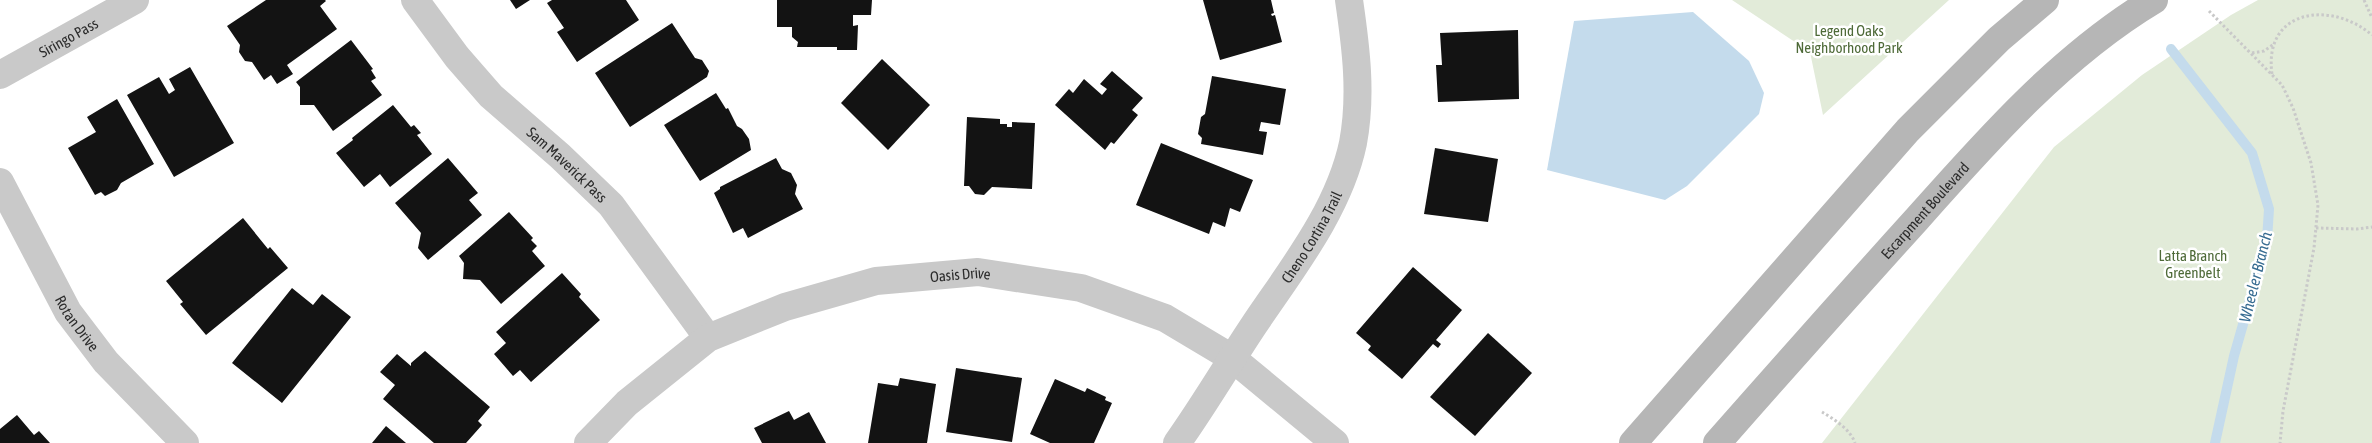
<svg xmlns="http://www.w3.org/2000/svg" width="2372" height="443" viewBox="0 0 2372 443" font-family="'Asap Condensed',sans-serif">
<style>
.green{fill:#e2ebd9}
.water{fill:#c4dbec}
.lines{fill:none;stroke-linecap:round;stroke-linejoin:round}
.stream{stroke:#c4dbec;stroke-width:10}
.building{fill:#131313}
.path{stroke:#c9c9c9;stroke-width:3;stroke-dasharray:2.5 2.5;stroke-linecap:butt}
.minor{stroke:#c9c9c9;stroke-width:28}
.secondary{stroke:#b6b6b6;stroke-width:28}
.labels{text-anchor:middle;dominant-baseline:central;stroke-width:5;stroke-linejoin:round;paint-order:stroke}
.park-label{font-size:15px;fill:#4e6a38;stroke:#fff}
.street-label{font-size:15px;fill:#2c2c2c;stroke:#fff}
.water-label{font-size:16px;font-style:italic;fill:#376c92;stroke:#fff}
</style>
<rect width="100%" height="100%" fill="#fff"/>
<!-- green -->
<g class="green">
<path d="M 1732,0 L 1949,0 L 1823,115 L 1810,52 Z"/>
<path d="M 2258,0 L 2372,0 L 2372,443 L 1822,443 L 2054,147 L 2142,75 L 2231,15 Z"/>
</g>
<!-- water -->
<path class="water" d="M 1693,12 L 1749,61 L 1764,93 L 1759,114 L 1687,186 L 1665,200 L 1547,170 L 1574,21 Z"/>
<g class="lines">
<!-- stream -->
<path class="stream" d="M 2171,49 L 2252,153 L 2269,209 L 2267,240 L 2234,356 L 2215,443"/>
</g>
<!-- building -->
<g class="building">
<path d="M 266,0 L 325,0 L 326,1 L 320,6 L 337,29 L 287,65 L 293,74 L 277,84 L 271,75 L 264,80 L 252,62 L 245,61 L 239,52 L 240,45 L 227,26 Z"/>
<path d="M 510,0 L 530,0 L 516,9 Z"/>
<path d="M 552,0 L 626,0 L 639,20 L 577,62 L 557,32 L 564,28 L 547,3 Z"/>
<path d="M 777,0 L 872,0 L 871,15 L 853,15 L 853,26 L 858,25 L 857,50 L 837,50 L 837,47 L 797,47 L 798,42 L 792,37 L 792,27 L 777,27 Z"/>
<path d="M 1203,0 L 1271,0 L 1274,13 L 1271,14 L 1272,16 L 1275,15 L 1282,42 L 1220,60 Z"/>
<path d="M 672,23 L 695,58 L 702,60 L 709,71 L 707,77 L 630,127 L 595,73 Z"/>
<path d="M 1518,30 L 1519,99 L 1438,102 L 1436,65 L 1442,65 L 1440,33 Z"/>
<path d="M 351,40 L 373,69 L 371,70 L 376,78 L 371,81 L 382,95 L 333,131 L 314,105 L 300,105 L 300,87 L 296,82 Z"/>
<path d="M 882,59 L 930,105 L 888,150 L 841,103 Z"/>
<path d="M 190,67 L 234,143 L 174,177 L 127,95 L 159,77 L 169,94 L 175,90 L 169,79 Z"/>
<path d="M 1112,71 L 1143,98 L 1132,110 L 1138,115 L 1114,144 L 1111,142 L 1105,150 L 1055,105 L 1069,89 L 1073,93 L 1084,79 L 1102,95 L 1107,89 L 1100,84 Z"/>
<path d="M 1212,76 L 1286,89 L 1280,125 L 1261,122 L 1259,131 L 1267,132 L 1263,155 L 1201,144 L 1202,138 L 1198,134 L 1201,117 L 1205,114 Z"/>
<path d="M 716,93 L 726,109 L 728,108 L 737,126 L 742,129 L 749,139 L 751,150 L 700,181 L 664,125 Z"/>
<path d="M 117,99 L 154,164 L 121,183 L 117,190 L 105,196 L 101,192 L 95,195 L 68,148 L 96,132 L 87,117 Z"/>
<path d="M 393,105 L 411,127 L 414,125 L 421,133 L 417,135 L 432,154 L 390,187 L 380,174 L 364,187 L 336,153 L 353,140 L 352,138 Z"/>
<path d="M 967,117 L 1000,119 L 1000,124 L 1007,124 L 1007,127 L 1012,127 L 1012,122 L 1035,123 L 1032,189 L 992,187 L 984,195 L 975,194 L 969,186 L 964,186 Z"/>
<path d="M 1161,143 L 1253,180 L 1240,212 L 1230,208 L 1225,227 L 1213,222 L 1209,234 L 1136,205 Z"/>
<path d="M 1435,148 L 1498,159 L 1488,222 L 1424,214 Z"/>
<path d="M 448,158 L 478,193 L 469,200 L 482,215 L 428,260 L 418,248 L 421,233 L 395,203 Z"/>
<path d="M 776,158 L 782,169 L 791,173 L 797,185 L 795,194 L 803,209 L 748,238 L 743,228 L 733,233 L 714,193 L 720,189 L 720,187 Z"/>
<path d="M 509,212 L 533,238 L 531,240 L 537,246 L 532,251 L 545,266 L 501,304 L 480,280 L 463,279 L 464,263 L 459,256 Z"/>
<path d="M 243,218 L 268,249 L 270,247 L 288,268 L 206,335 L 180,304 L 183,302 L 166,281 Z"/>
<path d="M 1413,267 L 1462,310 L 1436,340 L 1441,344 L 1438,348 L 1433,344 L 1402,379 L 1368,350 L 1371,346 L 1356,333 Z"/>
<path d="M 562,273 L 581,294 L 579,297 L 600,320 L 531,382 L 520,370 L 513,376 L 494,354 L 506,343 L 496,332 Z"/>
<path d="M 292,288 L 313,305 L 322,294 L 351,317 L 282,403 L 232,363 Z"/>
<path d="M 1488,333 L 1532,373 L 1475,436 L 1430,397 Z"/>
<path d="M 425,351 L 490,407 L 478,421 L 482,425 L 466,443 L 434,443 L 383,399 L 395,385 L 380,372 L 397,354 L 411,366 L 411,363 Z"/>
<path d="M 956,368 L 1022,378 L 1012,442 L 946,432 Z"/>
<path d="M 900,378 L 936,384 L 927,443 L 868,443 L 878,383 L 898,386 Z"/>
<path d="M 1055,379 L 1085,392 L 1087,388 L 1106,397 L 1105,400 L 1112,403 L 1094,443 L 1050,443 L 1030,434 Z"/>
<path d="M 789,411 L 794,420 L 809,412 L 826,443 L 762,443 L 754,428 Z"/>
<path d="M 17,415 L 34,435 L 39,431 L 50,443 L 0,443 L 0,429 Z"/>
<path d="M 386,426 L 406,443 L 372,443 Z"/>
</g>
<g class="lines">
<!-- path -->
<g class="path">
<path d="M 2364,0 L 2372,18"/>
<path d="M 2209,11 L 2282,85 L 2293,108 L 2311,163 L 2318,205 L 2314,248 L 2283,411 L 2280,443"/>
<path d="M 2252,53 L 2264,51 L 2274,44"/>
<path d="M 2272,74 C 2263,9 2331,0 2372,35"/>
<path d="M 2316,228 L 2357,229 L 2372,227"/>
<path d="M 1822,412 C 1834,419 1851,430 1855,443"/>
</g>
<!-- minor -->
<g class="minor">
<path id="s1" d="M 415,0 L 457,57 L 491,96 L 560,156 L 611,205 L 708,338"/>
<path id="s2" d="M 0,75 L 135,0"/>
<path id="s3" d="M 0,182 L 68,312 L 106,362 L 185,443"/>
<path id="s4" d="M 588,443 L 627,403 L 708,338 L 785,307 L 876,281 L 978,272 L 1081,288 L 1165,318 L 1232,358 L 1335,443"/>
<path id="s5" d="M 1177,443 C 1204,405 1228,364 1254,325 C 1291,270 1339,210 1353,143 C 1362,95 1356,48 1349,0"/>
</g>
<!-- secondary -->
<g class="secondary">
<path d="M 1633,443 L 1908,130 L 1999,39 L 2045,0"/>
<path id="s6" d="M 1717,443 C 1783,368 1849,294 1916,220 C 1987,140 2062,55 2154,0"/>
</g>
</g>
<g class="labels">
<!-- park labels -->
<g class="park-label">
<text x="1849" y="30">Legend Oaks<tspan x="1849" dy="17">Neighborhood Park</tspan></text>
<text x="2193" y="255">Latta Branch<tspan x="2193" dy="17">Greenbelt</tspan></text>
</g>
<!-- street labels -->
<g class="street-label">
<text stroke="none"><textPath href="#s2" startOffset="78">Siringo Pass</textPath></text>
<text stroke="none"><textPath href="#s1" startOffset="225">Sam Maverick Pass</textPath></text>
<text stroke="none"><textPath href="#s6" startOffset="312">Escarpment Boulevard</textPath></text>
<text stroke="none"><textPath href="#s5" startOffset="246">Cheno Cortina Trail</textPath></text>
<text stroke="none"><textPath href="#s4" startOffset="422">Oasis Drive</textPath></text>
<text stroke="none"><textPath href="#s3" startOffset="161">Rotan Drive</textPath></text>
</g>
<!-- water labels -->
<g class="water-label">
<text transform="translate(2255 277) rotate(-76)">Wheeler Branch</text>
</g>
</g>
</svg>
